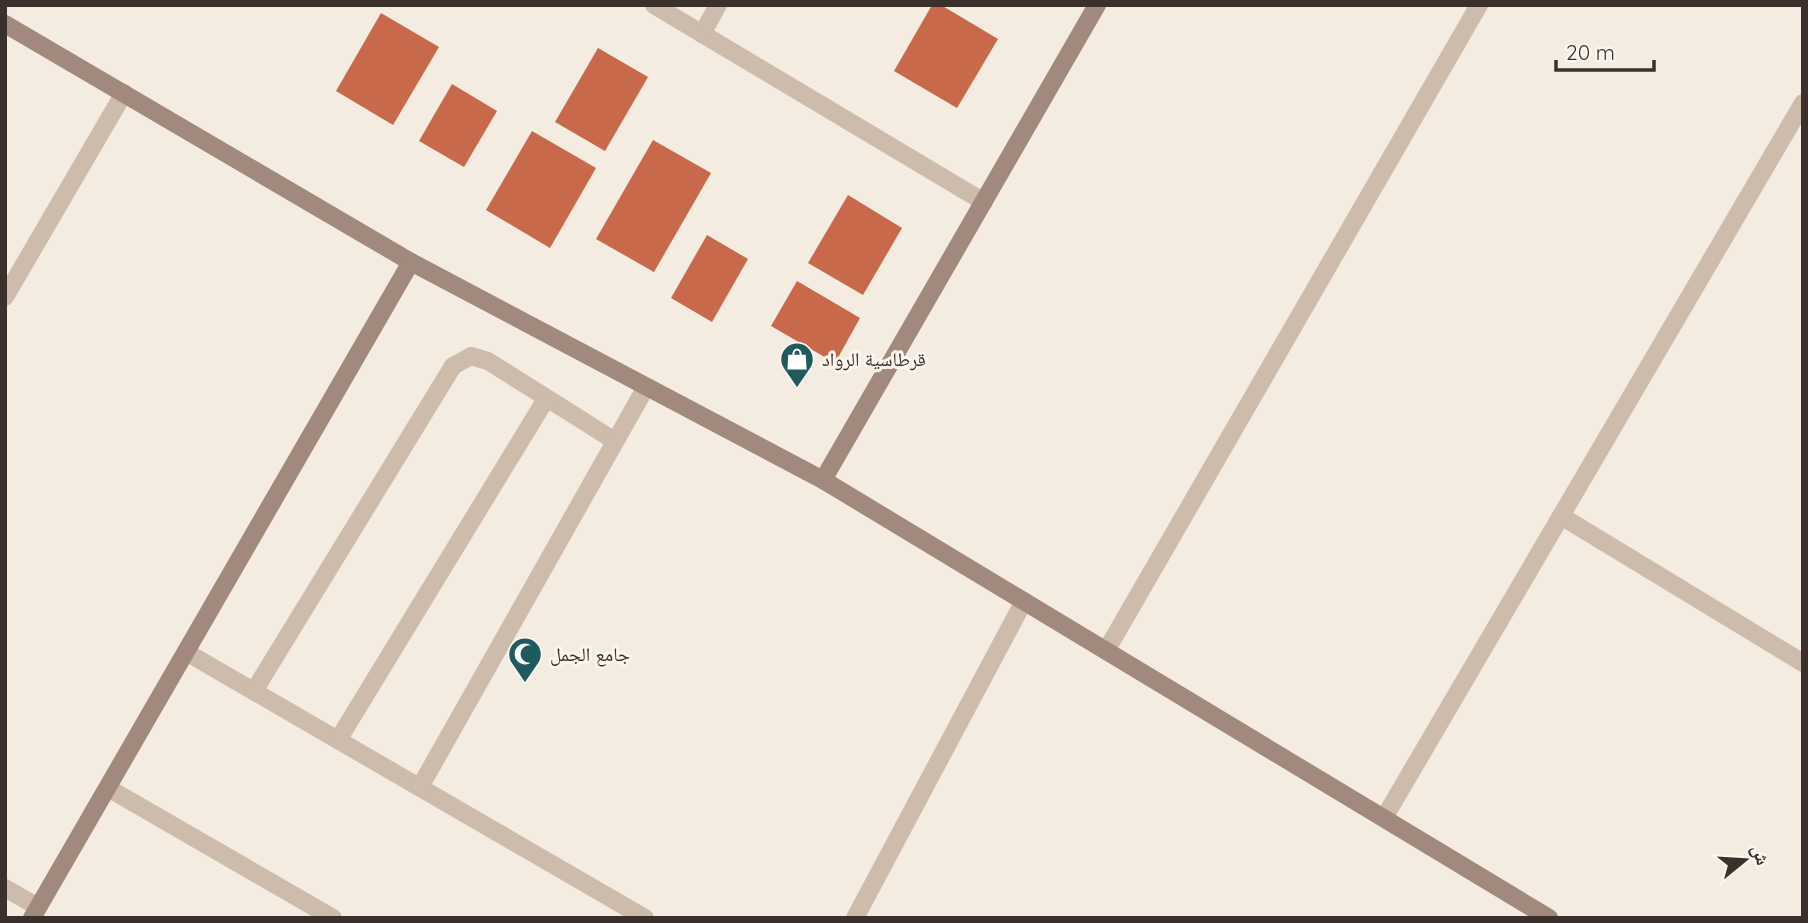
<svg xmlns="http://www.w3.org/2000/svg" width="1808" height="923" viewBox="0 0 1808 923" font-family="Quicksand,'Noto Naskh Arabic',sans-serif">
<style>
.building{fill:#c8694b}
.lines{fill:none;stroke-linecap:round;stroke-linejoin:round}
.lane{stroke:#cdbbac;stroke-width:18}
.street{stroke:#cdbbac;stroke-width:18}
.secondary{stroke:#a18a7d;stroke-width:18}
.labels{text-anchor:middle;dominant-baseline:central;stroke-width:6;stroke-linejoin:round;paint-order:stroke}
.poi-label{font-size:19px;fill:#3b302b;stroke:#fbf5ee;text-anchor:start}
</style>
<rect width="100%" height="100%" fill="#f4ebe1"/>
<!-- building -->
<g class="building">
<path d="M 932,5 L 941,5 L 998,39 L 957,108 L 894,71 Z"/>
<path d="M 381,13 L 439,47 L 393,125 L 336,91 Z"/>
<path d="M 598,48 L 648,77 L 605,151 L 555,122 Z"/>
<path d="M 452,84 L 497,111 L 464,167 L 419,141 Z"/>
<path d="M 532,131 L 596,168 L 550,248 L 486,210 Z"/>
<path d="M 653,140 L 711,173 L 654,272 L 596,239 Z"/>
<path d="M 848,195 L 902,228 L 863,295 L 808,263 Z"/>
<path d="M 707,235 L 748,259 L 712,322 L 671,298 Z"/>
<path d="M 797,281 L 860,318 L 835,363 L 771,326 Z"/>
</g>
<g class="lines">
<!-- lane -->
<g class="lane">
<path d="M 186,652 L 645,918"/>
<path d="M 254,691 L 453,366 L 471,356 L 488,361 L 615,441"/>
<path d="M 338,740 L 546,399"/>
<path d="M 420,787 L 646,387"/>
<path d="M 108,788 L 333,918"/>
<path d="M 855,918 L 1024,601"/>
</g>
<!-- street -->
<g class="street">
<path d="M 654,5 L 984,202"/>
<path d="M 702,34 L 718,5"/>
<path d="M 5,297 L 124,93"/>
<path d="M 1561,516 L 1803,663"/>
<path d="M 1106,651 L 1479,5"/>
<path d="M 1384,818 L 1803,103"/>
<path d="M 5,888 L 38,907"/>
</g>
<!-- secondary -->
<g class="secondary">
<path d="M 5,24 L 411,262 L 823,480 L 1549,918"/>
<path d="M 823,480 L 1097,5"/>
<path d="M 32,918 L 411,262"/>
</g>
</g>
<!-- icons -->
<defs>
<g id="shop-pin" transform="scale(1.75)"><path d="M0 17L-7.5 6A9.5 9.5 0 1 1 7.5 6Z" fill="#1f5a5e" stroke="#fbf5ee"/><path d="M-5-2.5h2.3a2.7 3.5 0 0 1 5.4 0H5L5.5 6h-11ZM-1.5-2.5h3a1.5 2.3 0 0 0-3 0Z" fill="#fff"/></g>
<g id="mosque-pin" transform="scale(1.75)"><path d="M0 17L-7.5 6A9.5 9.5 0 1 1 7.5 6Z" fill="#1f5a5e" stroke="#fbf5ee"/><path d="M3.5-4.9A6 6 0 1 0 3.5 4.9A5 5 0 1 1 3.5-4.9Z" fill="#fff"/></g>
</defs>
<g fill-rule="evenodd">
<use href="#shop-pin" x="797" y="359"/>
<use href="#mosque-pin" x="525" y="654"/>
</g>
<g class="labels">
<!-- poi labels -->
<g class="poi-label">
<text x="822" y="359">قرطاسية الرواد</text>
<text x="550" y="654">جامع الجمل</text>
</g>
</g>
<!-- border -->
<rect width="1808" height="923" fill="none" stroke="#3b302b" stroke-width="14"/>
<!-- north arrow -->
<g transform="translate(1745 860) rotate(72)" stroke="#fbf5ee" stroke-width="5" paint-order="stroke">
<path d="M0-5L12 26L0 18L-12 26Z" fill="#3b302b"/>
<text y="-10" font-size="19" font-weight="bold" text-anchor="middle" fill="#3b302b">ش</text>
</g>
<!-- scale -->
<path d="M1556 60v10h98v-10" fill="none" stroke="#3b302b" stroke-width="3.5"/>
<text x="1566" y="60" font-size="21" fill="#3b302b" stroke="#fbf5ee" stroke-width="5" paint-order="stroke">20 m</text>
</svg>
